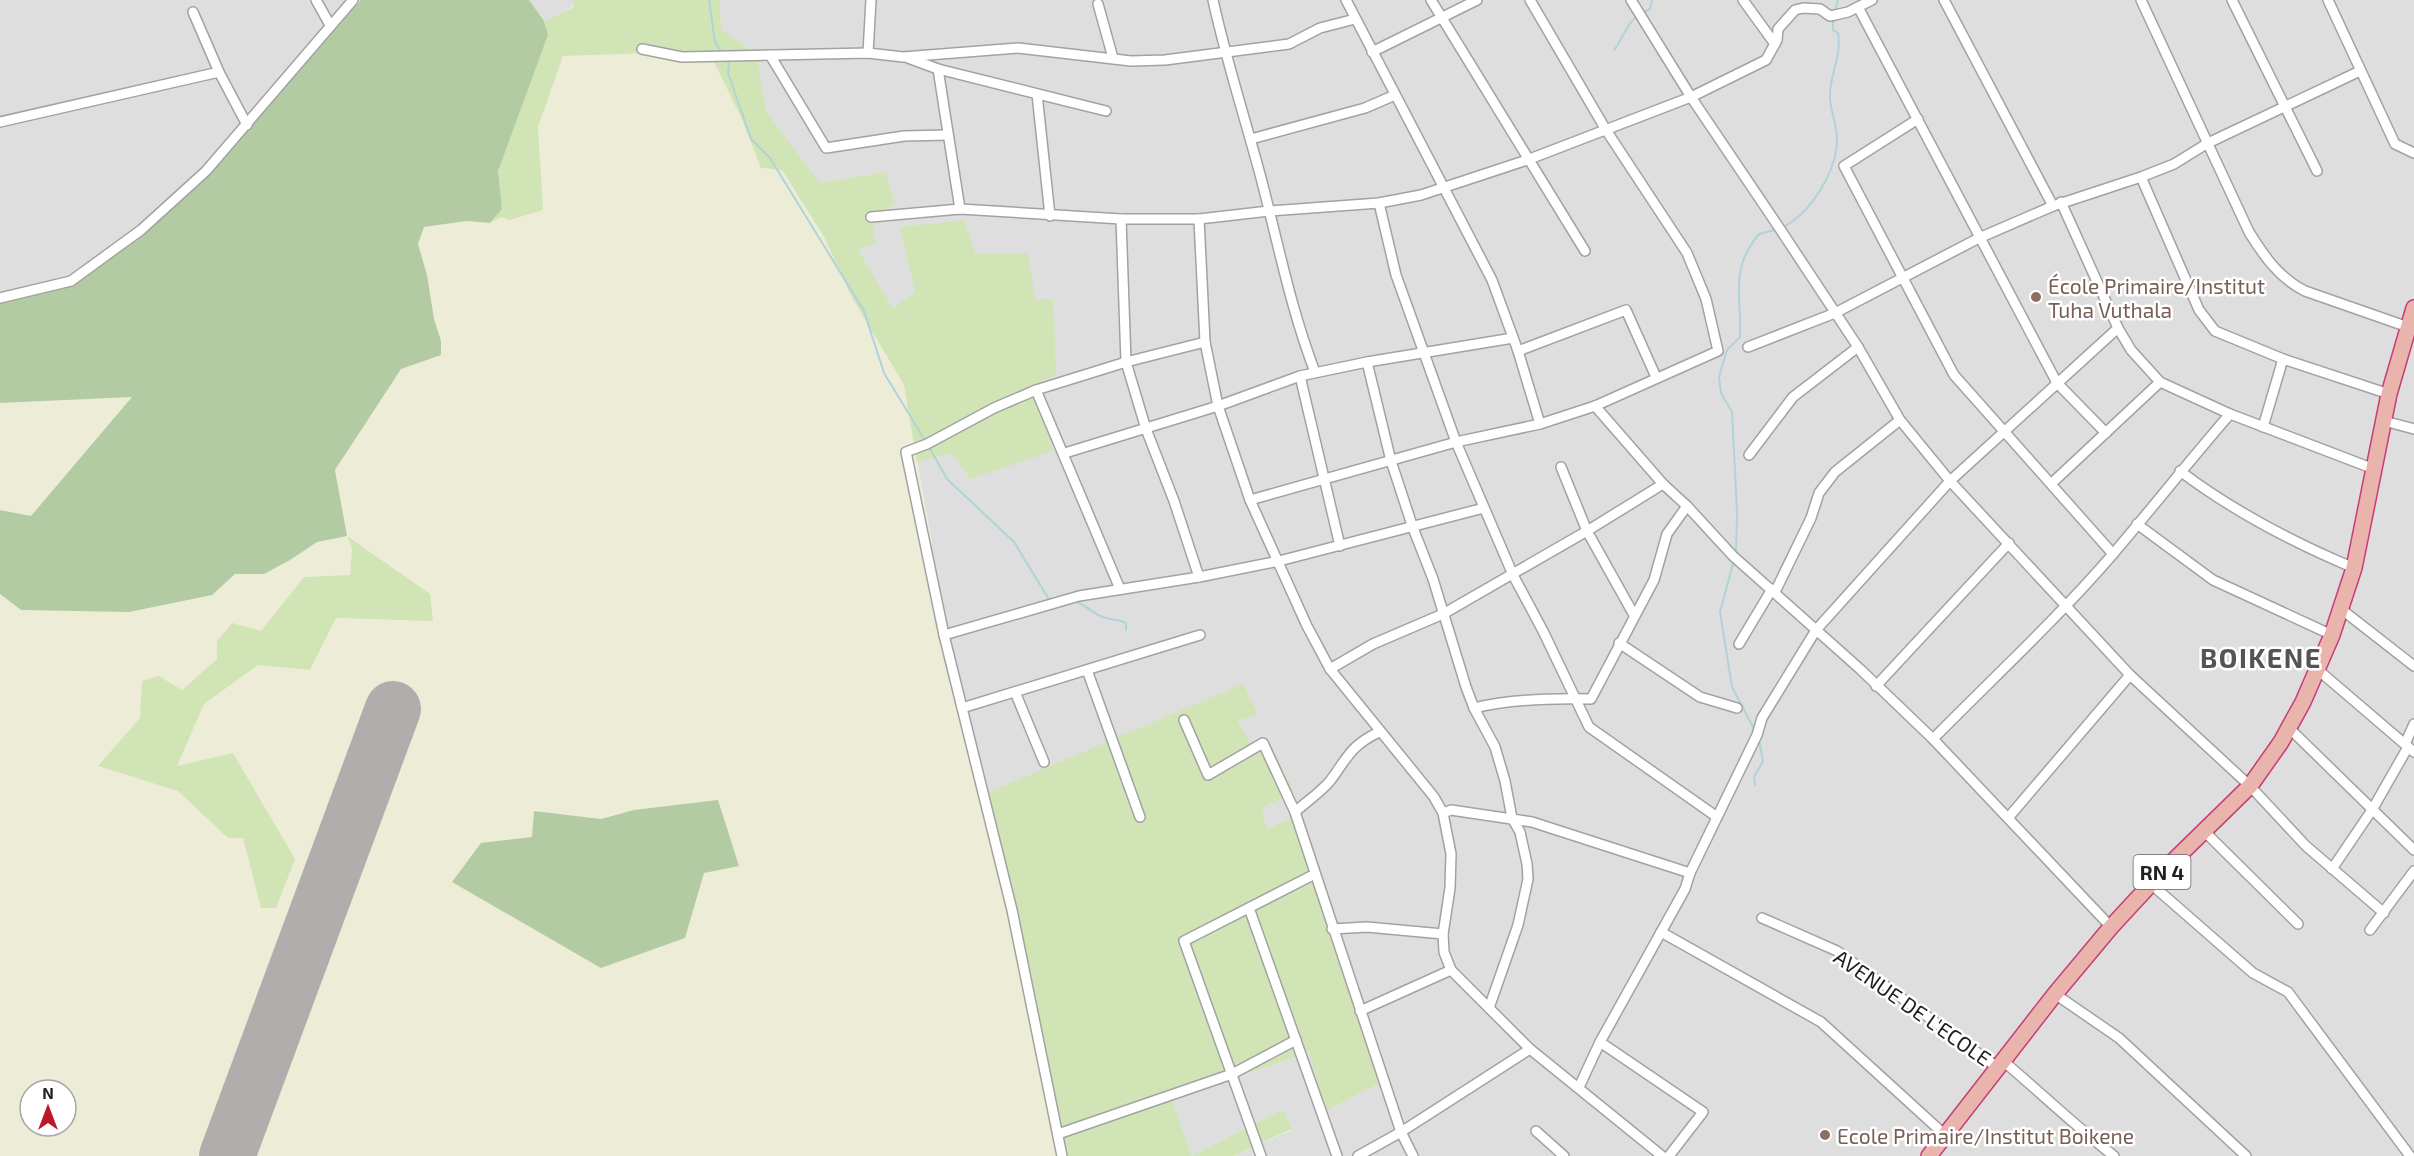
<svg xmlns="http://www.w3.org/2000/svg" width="2414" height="1156" viewBox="0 0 2414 1156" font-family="'Exo 2',sans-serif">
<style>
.residential{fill:#dfdede}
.airport{fill:#e0deda}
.farmland{fill:#edecd7;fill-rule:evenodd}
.grass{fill:#d1e4b5}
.forest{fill:#b2cba3}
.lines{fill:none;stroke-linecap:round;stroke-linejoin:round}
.stream{stroke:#afd3d9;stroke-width:2}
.runway{stroke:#b0aeac;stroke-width:56}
.minor-casing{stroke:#a2a2a2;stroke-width:12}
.trunk-casing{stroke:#c83c79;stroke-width:18}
.minor{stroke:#fff;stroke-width:9}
.trunk{stroke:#e8b4ac;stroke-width:15}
.education-dot{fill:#8d6e63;stroke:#fff;stroke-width:2}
.labels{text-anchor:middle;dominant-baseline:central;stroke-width:5;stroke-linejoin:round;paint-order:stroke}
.shield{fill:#fff;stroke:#646464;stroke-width:1.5}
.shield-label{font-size:20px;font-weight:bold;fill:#212121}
.education-label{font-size:21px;fill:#785e54;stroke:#fff;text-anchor:start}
.street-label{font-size:21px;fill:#212121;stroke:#fff}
.district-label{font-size:27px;font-weight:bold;letter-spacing:1.5px;fill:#545454;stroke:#fff}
</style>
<rect width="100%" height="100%" fill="#f0ede9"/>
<!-- residential -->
<g class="residential">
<path d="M 0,0 L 361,0 L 210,171 L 76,284 L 0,303 Z"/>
<path d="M 529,0 L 573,0 L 574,6 L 544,21 Z"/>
<path d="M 720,0 L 2414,0 L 2414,1156 L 1233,1156 L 1292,1130 L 1283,1109 L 1192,1156 L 1172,1101 L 1310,1052 L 1302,813 L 1267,829 L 1262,808 L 1294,793 L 1251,744 L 1238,721 L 1258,714 L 982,795 L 927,556 L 932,543 L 917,462 L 952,453 L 1034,384 L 1053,299 L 1036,300 L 976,254 L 964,220 L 915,293 L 893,310 L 858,249 L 873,216 L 885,172 L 820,183 L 766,111 L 757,55 L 720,29 Z"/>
</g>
<!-- airport -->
<path class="airport" d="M 383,691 L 412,703 L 248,1156 L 209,1156 Z"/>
<!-- farmland -->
<g class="farmland">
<path d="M 677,52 L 691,58 L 714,62 L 742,119 L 761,168 L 781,170 L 824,237 L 850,294 L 904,385 L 932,543 L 927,556 L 982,795 L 1058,1156 L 248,1156 L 412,704 L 383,691 L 209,1156 L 0,1156 L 0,594 L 21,610 L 212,595 L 235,574 L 264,574 L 290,560 L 317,542 L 347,536 L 335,470 L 401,368 L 441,341 L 434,319 L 427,275 L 418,244 L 425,227 L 466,221 L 490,223 L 502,217 L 543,210 L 538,127 L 563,56 ZM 347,538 L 433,620 L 336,618 L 310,670 L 258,665 L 204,704 L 177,766 L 295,859 L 261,907 L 243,838 L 228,838 L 179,791 L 98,765 L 140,718 L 159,676 L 182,690 L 217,659 L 217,641 L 261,631 L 304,577 L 350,575 L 352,549 ZM 634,810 L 739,866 L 704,873 L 685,938 L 453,882 L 481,843 L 532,837 L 534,811 L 601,819 ZM 30,1090 L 66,1090 L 66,1126 L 30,1126 Z"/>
<path d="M 132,397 L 31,516 L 0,510 L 0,403 Z"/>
</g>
<!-- grass -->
<g class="grass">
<path d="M 573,0 L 720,0 L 721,29 L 757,55 L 766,111 L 820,183 L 885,172 L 895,204 L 873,216 L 875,243 L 858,249 L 893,309 L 915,292 L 900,227 L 964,220 L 976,254 L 1028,253 L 1035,299 L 1053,299 L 1056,375 L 1034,384 L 1053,451 L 970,479 L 952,453 L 917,462 L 904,385 L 850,294 L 824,237 L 782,170 L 761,168 L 742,119 L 714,62 L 691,58 L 677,52 L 563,56 L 538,127 L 543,210 L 509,220 L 502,217 L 490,223 L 502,209 L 497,171 L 548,35 L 544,21 L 574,7 Z"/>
<path d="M 347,536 L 430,594 L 433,621 L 336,618 L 310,670 L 258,665 L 204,704 L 177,766 L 233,753 L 295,859 L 276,908 L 261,908 L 243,838 L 228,838 L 178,791 L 98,766 L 140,718 L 142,681 L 159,676 L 182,690 L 217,659 L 217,641 L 232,623 L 261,631 L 304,577 L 350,575 L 352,549 Z"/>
<path d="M 1243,684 L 1258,714 L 1238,721 L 1251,744 L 1269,741 L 1294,793 L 1262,808 L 1267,829 L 1302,813 L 1389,1078 L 1325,1111 L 1309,1052 L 1172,1101 L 1192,1156 L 1283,1109 L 1292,1129 L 1233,1156 L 1058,1156 L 982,795 Z"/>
</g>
<!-- forest -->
<g class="forest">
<path d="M 361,0 L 529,0 L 544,21 L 548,35 L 498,171 L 502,209 L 490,223 L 466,221 L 424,227 L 418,244 L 427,275 L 434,319 L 441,341 L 441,355 L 401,369 L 335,470 L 347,536 L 317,542 L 290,560 L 264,574 L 235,574 L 212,595 L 129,612 L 21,610 L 0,594 L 0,510 L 31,516 L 132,397 L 0,403 L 0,303 L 76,284 L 210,171 Z"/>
<path d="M 718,800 L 739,866 L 704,873 L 685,938 L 601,968 L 452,882 L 481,843 L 532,837 L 534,811 L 601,819 L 634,810 Z"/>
</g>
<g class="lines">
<!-- stream -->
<g class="stream">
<path d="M 709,0 L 715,42 L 722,53"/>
<path d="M 1835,11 L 1838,0"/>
<path d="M 1642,13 L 1650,9 L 1652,0"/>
<path d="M 1614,50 C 1622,40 1627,23 1637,16"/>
<path d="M 725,58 L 729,64 L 728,73 L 751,139 L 770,158 L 864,311 L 884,373 L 926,442"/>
<path d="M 1783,227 C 1811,213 1837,171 1837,139 C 1837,123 1829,109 1830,93 C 1831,72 1842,54 1838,33 L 1833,30 L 1833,20"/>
<path d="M 929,447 L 947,479 L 1014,542 L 1050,601"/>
<path d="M 1736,553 L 1737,512 L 1732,412 L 1721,393 L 1719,377 L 1727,350 L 1740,337 C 1742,297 1729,269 1759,234 L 1778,229"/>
<path d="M 1734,560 L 1720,612 L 1732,687 L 1754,729"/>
<path d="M 1073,601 C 1085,603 1092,614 1103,617 C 1111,620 1118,619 1126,623 L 1126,630"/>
<path d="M 1755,785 L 1754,777 L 1763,761 L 1759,740"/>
</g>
<!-- runway -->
<path class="runway" d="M 227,1156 L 393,709"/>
<!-- minor casing -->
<g class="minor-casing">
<g id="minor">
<path d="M 316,0 L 330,25"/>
<path d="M 1213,0 C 1226,60 1245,118 1261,178 C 1278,243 1291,310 1315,372"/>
<path d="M 1346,0 L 1492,280 L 1518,351 L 1540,424"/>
<path d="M 1431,0 L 1585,251"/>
<path d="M 1631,0 L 1691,97 L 1780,229 L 1858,347 L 1900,420 L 1950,481 L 2130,675 L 2250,786 L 2306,846 L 2384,913"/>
<path d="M 1743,0 L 1775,44"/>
<path d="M 1944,0 L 2053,206"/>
<path d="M 2141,0 L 2249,232 C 2264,256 2279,278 2305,291 L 2408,327"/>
<path d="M 2232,0 L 2317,171"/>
<path d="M 2328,0 L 2395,144 L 2414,153"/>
<path d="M 1098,4 L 1113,58"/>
<path d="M 1858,7 L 2057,383 L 2106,433"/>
<path d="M 193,12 L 219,72 L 247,125"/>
<path d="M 642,49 L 682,57 L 868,53 L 903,57 L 1018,48 L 1131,61 L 1165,60 L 1289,44 L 1320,28 L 1355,19"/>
<path d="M 1372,52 L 1477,0"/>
<path d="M 868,53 L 871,0"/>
<path d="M 770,55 L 826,148 L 904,136 L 948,135"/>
<path d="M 908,58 L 938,69 L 1106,111"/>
<path d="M 938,69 L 960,209"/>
<path d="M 1037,94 L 1050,216"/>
<path d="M 1918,119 L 1844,166 L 1954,375 L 2113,554"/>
<path d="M 0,122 L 219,72"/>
<path d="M 1251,139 L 1365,108 L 1395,95"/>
<path d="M 2141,177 L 2199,310 L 2215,331 L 2283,359 L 2389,394"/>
<path d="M 2061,202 L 2118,328 L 2131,350 L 2160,382 L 2230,414 L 2374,469"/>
<path d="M 1379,203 L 1396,275 L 1456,442 L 1513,575 L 1543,631 L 1589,727 L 1717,817"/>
<path d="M 871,217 L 960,209 L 1121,219 L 1199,219 L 1269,211 L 1379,203 L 1421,195 L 1527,160 L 1691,97 L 1766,60 L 1777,40 L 1778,29 L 1795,10 L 1803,8 L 1820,9 L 1830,16 L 1835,15 L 1848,12 L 1872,0"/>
<path d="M 1121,219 L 1126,362 L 1146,429 L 1174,501 L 1199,577"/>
<path d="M 1199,219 L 1205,342 L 1218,406 L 1250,500 L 1307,626 L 1330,669 L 1434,797 L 1443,813 L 1451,854 L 1450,888 L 1443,934 L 1444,952 L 1451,970 L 1530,1049 L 1662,1156"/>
<path d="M 0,298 L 71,281 L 141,230 L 206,171 L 353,0"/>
<path d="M 1748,347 L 1835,313 L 1979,238 L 2053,206 L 2141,177 L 2174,164 L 2208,143 L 2360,71"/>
<path d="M 1518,351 L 1626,310 L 1656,377"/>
<path d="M 1367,362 L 1391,461 L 1413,528 L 1433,579 L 1466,687 L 1474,708 L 1495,747 L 1505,781 L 1512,818 L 1520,832 L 1527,864 L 1528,879 L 1518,925 L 1489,1008"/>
<path d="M 1300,376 L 1340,546"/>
<path d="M 1036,390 L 1120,589"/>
<path d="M 1595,406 L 1663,484 L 1687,506 L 1733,556 L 1860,669 L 1933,739 L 2111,927"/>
<path d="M 2384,421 L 2414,429"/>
<path d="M 2263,427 L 2283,359"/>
<path d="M 1065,453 L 1218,406 L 1300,376 L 1367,362 L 1513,338"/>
<path d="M 1749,455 L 1793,397 L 1858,347"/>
<path d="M 1561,467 L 1587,531 L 1634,615"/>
<path d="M 2180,471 C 2233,511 2292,542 2354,568"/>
<path d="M 2052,483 L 2160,382"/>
<path d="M 1250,500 L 1456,442 L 1540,424 L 1595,406 L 1718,351 L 1706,299 L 1687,253 L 1606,130 L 1530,0"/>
<path d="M 2137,524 L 2213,580 L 2332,635"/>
<path d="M 1775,592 L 1811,518 L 1819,493 L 1835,472 L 1900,420"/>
<path d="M 2341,609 L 2414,666"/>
<path d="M 944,635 L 1079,596 L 1199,577 L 1279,561 L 1484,508"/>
<path d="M 1619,643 L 1700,697 L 1737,708"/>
<path d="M 1739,644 L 1772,589"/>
<path d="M 1330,669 L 1373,644 L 1443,614 L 1587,531 L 1663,484"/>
<path d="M 2317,669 L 2414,752"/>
<path d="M 1087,670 L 1140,817"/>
<path d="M 1876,686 L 2009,543"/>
<path d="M 1015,692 L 1044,762"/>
<path d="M 962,708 L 1200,635"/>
<path d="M 1474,708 C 1512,699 1552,698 1591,699 L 1654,580 L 1667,534 L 1687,506"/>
<path d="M 1184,720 L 1208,775 L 1263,743 L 1295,812 L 1401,1132 L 1413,1156"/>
<path d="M 2289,728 L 2414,850"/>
<path d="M 1933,739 C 1993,678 2057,619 2113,554 C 2153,507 2190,460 2230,414"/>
<path d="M 2405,744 L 2414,724"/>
<path d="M 1295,812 C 1306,802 1321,792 1330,781 C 1348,757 1350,746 1379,732"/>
<path d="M 1443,813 L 1451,810 L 1532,822 L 1690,873"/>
<path d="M 2008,818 L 2130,675"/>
<path d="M 2204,831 L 2298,924"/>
<path d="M 2332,869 L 2372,810 L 2408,747"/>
<path d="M 2151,884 L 2253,973 L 2288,992 L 2410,1156"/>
<path d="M 1249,908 L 1337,1156"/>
<path d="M 1762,918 L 1837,951 L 1997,1067"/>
<path d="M 1332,929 L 1367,927 L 1443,934"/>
<path d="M 2370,930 L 2414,871"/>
<path d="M 1661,932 L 1821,1022 L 1945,1135"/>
<path d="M 2055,994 L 2119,1038 L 2246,1156"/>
<path d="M 1360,1011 L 1451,970"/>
<path d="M 1600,1042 L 1703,1112 L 1669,1156"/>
<path d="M 2002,1060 C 2040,1092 2075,1126 2114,1156"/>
<path d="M 1579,1087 L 1600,1042 L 1685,889 L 1690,873 L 1757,735 L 1762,718 L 1816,630 L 1950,481 L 2118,328"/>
<path d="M 1536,1131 L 1564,1156"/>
<path d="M 1058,1134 L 1232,1074 L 1296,1040"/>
<path d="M 1062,1156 L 1012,910 L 944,635 L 906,452 L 927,444 L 994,408 L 1036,390 L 1126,362 L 1205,342"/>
<path d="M 1261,1156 L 1184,941 L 1315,874"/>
<path d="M 1358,1156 L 1401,1132 L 1530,1049"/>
</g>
</g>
<!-- trunk casing -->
<g class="trunk-casing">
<path id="trunk" d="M 1929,1156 L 2055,994 L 2111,927 L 2160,874 L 2250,786 L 2281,742 L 2303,702 L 2332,635 L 2354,568 L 2389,394 L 2414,308"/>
</g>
<!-- minor -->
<use href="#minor" class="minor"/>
<!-- trunk -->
<use href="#trunk" class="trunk"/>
</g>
<!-- markers -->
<g class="education-dot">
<circle cx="2036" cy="297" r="6"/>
<circle cx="1825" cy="1135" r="6"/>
</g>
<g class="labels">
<!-- shield labels -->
<rect class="shield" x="2133.5" y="855" width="57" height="34" rx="4.5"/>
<g class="shield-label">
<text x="2162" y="872">RN 4</text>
</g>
<!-- education labels -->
<g class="education-label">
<text x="2048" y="285">École Primaire/Institut<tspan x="2048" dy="24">Tuha Vuthala</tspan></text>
<text x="1837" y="1135">Ecole Primaire/Institut Boikene</text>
</g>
<!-- street labels -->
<g class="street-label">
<text transform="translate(1913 1007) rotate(35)">AVENUE DE L'ECOLE</text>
</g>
<!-- district labels -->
<g class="district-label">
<text x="2261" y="657">BOIKENE</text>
</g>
</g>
<!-- north arrow -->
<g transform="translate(48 1108)"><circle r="28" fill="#ffffff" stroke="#a6a6a6" stroke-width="1.5"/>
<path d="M0-4.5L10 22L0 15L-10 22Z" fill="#bc1725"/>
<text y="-9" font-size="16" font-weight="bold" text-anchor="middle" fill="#212121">N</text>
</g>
</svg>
